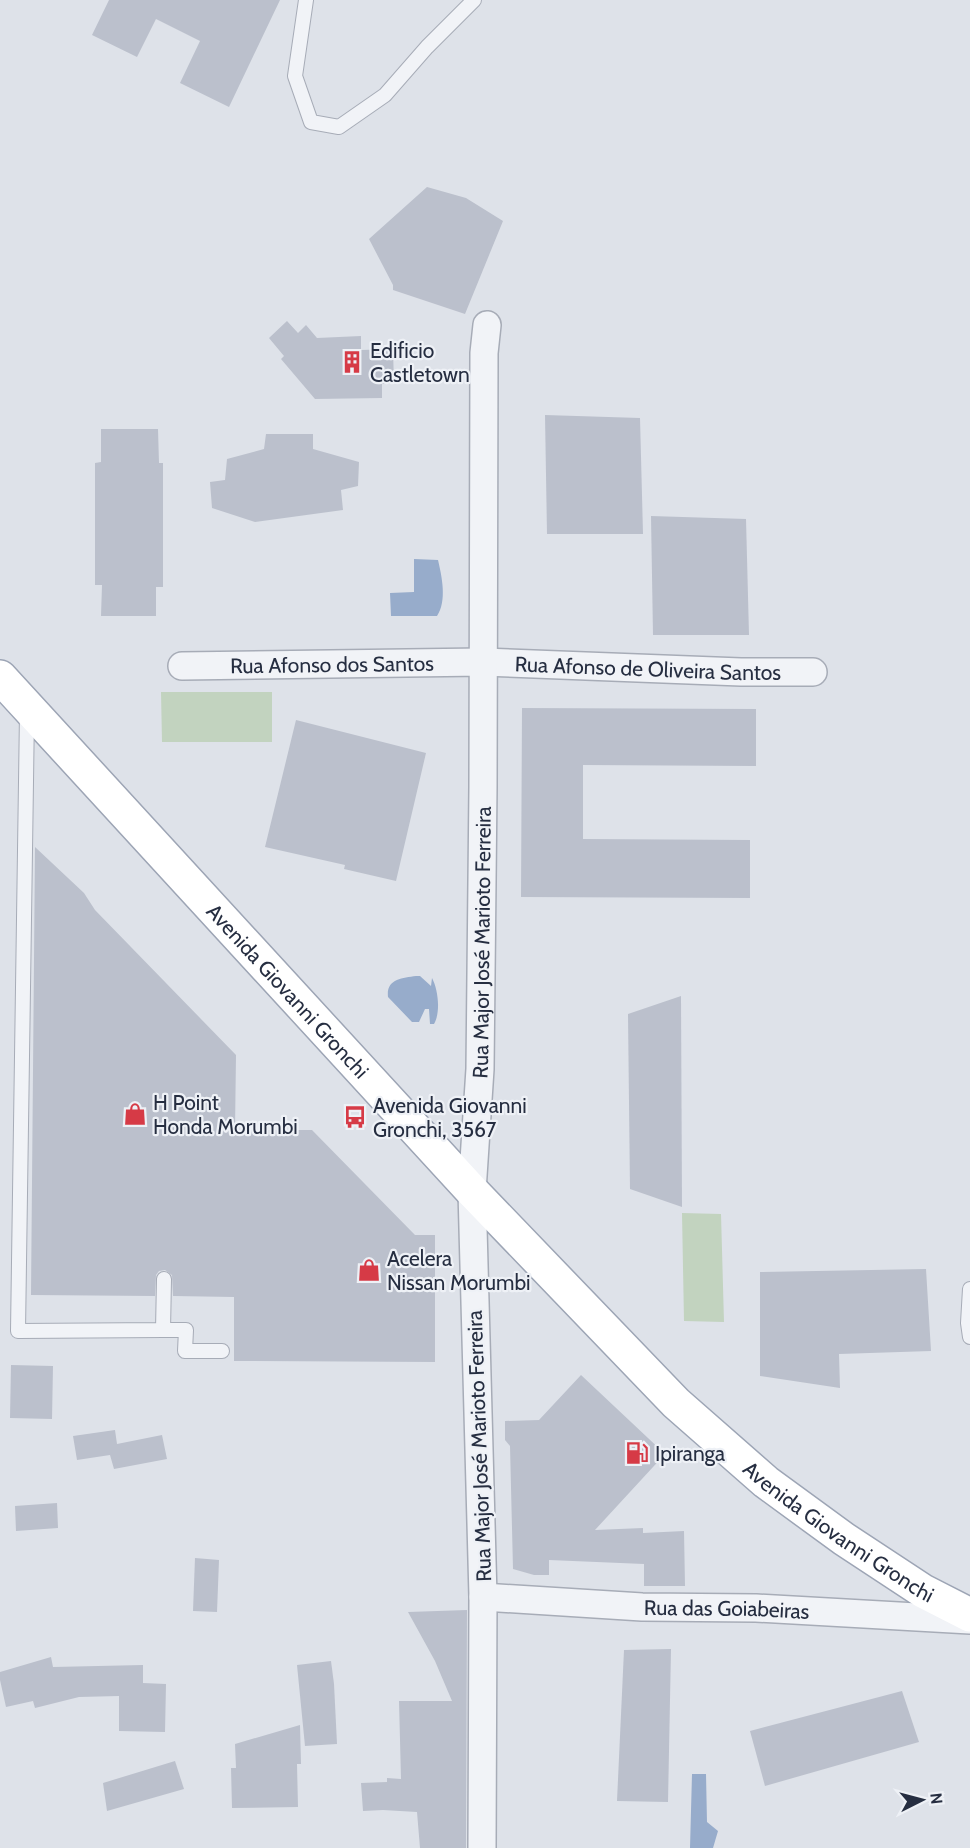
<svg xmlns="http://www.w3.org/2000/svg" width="970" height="1848" viewBox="0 0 970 1848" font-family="Cabin,sans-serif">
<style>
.green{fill:#c2d3bf}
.water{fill:#97accb}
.building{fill:#bbc0cc}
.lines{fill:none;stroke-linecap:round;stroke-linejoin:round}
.lane-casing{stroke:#a7acb7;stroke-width:16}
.street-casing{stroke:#a7acb7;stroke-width:30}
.primary-casing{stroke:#9da5b5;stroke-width:36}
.lane{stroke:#f1f3f7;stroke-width:14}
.street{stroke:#f1f3f7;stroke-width:27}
.primary{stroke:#fff;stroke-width:33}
.labels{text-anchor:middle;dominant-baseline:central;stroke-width:4.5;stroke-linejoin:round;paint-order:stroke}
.poi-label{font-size:21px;fill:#262e41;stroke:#eef1f6;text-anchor:start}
.street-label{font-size:21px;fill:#262e41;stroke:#eef1f6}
</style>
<rect width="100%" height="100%" fill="#dee2e9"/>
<!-- green -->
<g class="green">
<path d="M 161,692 L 272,692 L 272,742 L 162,742 Z"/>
<path d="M 682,1213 L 721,1214 L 724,1322 L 684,1321 Z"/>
</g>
<!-- water -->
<g class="water">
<path d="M 414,559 L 438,560 C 442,577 447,601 437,616 L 391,616 L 390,593 L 414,592 Z"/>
<path d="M 416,976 L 420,976 L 431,986 L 432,978 C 438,989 441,1012 434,1024 L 430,1024 L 429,1009 L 425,1009 L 419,1022 L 412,1022 L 388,997 C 386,979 402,978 416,976 Z"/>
<path d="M 692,1774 L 706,1774 L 707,1822 L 718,1831 L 713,1848 L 690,1848 Z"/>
</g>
<!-- building -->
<g class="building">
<path d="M 109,0 L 280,0 L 229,107 L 180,83 L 200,41 L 156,19 L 137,57 L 92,35 Z"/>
<path d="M 427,187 L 466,198 L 503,221 L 465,314 L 393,290 L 393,285 L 369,239 Z"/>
<path d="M 287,321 L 298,333 L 306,325 L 317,338 L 361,336 L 361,350 L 393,349 L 394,384 L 382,384 L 382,398 L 315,399 L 281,359 L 284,356 L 269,338 Z"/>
<path d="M 545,415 L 640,418 L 643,534 L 547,534 Z"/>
<path d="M 101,429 L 158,429 L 159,463 L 163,463 L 163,587 L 156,587 L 156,616 L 101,616 L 102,585 L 95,585 L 95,463 L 101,462 Z"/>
<path d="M 266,434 L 313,434 L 313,449 L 359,462 L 358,486 L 341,490 L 343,510 L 255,522 L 212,508 L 210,482 L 225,480 L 227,459 L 264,449 Z"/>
<path d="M 651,516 L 746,519 L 749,635 L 653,635 Z"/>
<path d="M 522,708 L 756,709 L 756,766 L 583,765 L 583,839 L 750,840 L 750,898 L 521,897 Z"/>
<path d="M 296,720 L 426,753 L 396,881 L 344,869 L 345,865 L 265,847 Z"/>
<path d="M 35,847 L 84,893 L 95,910 L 236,1055 L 235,1130 L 312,1130 L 415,1235 L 435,1235 L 435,1362 L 234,1361 L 234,1297 L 173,1296 L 172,1275 L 165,1270 L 159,1271 L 156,1275 L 155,1296 L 31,1295 Z"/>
<path d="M 681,996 L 682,1207 L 630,1189 L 628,1014 Z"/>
<path d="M 926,1269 L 931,1351 L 839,1354 L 840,1388 L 760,1376 L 760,1272 Z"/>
<path d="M 11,1365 L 53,1366 L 52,1419 L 10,1418 Z"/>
<path d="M 581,1375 L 665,1454 L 595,1530 L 643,1528 L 643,1533 L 684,1531 L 685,1586 L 644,1586 L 644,1564 L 549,1560 L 549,1575 L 534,1575 L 513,1569 L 510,1446 L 505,1440 L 505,1421 L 539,1420 Z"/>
<path d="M 115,1430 L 117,1444 L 162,1435 L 167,1459 L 114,1469 L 110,1455 L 77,1460 L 73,1436 Z"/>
<path d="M 57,1503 L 58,1528 L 16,1531 L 15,1506 Z"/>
<path d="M 195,1558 L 219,1560 L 217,1612 L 193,1611 Z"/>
<path d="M 467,1610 L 466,1848 L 420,1848 L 417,1812 L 383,1810 L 363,1811 L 361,1783 L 387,1782 L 387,1778 L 401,1779 L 399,1701 L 452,1701 L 435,1661 L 408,1612 Z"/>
<path d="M 671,1649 L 668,1802 L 617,1801 L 624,1650 Z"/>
<path d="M 51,1657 L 53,1667 L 143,1665 L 143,1683 L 166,1684 L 165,1732 L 119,1731 L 119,1696 L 79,1697 L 35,1708 L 33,1701 L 6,1707 L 0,1680 L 0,1672 Z"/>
<path d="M 331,1661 L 334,1684 L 337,1744 L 305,1746 L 297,1665 Z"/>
<path d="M 902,1691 L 919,1742 L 765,1786 L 750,1731 Z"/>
<path d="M 300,1725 L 301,1764 L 297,1764 L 298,1807 L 232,1808 L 231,1768 L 236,1768 L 235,1744 Z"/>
<path d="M 175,1761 L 184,1789 L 107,1811 L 103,1783 Z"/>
</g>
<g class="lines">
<!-- lane casing -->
<g class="lane-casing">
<g id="lane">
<path d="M 306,0 L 295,76 L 311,122 L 339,127 L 385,95 L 427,47 L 474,0"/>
<path d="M 27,713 L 18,1331 L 163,1330 L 164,1279"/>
<path d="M 970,1289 L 968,1323 L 970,1337"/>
<path d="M 163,1330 L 186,1330 L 185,1351 L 222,1351"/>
</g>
</g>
<!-- street casing -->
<g class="street-casing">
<g id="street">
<path id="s1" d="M 182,666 L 483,662 L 741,672 L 813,672"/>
<path id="s2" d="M 483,1597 L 642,1607 L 756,1608 L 970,1620"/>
<path id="s3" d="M 482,1848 L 483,1597 L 472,1191 L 480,1069 L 483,787 L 484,353 L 487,325"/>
</g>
</g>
<!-- primary casing -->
<g class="primary-casing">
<g id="primary">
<path id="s4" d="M 0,677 L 472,1191 L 676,1403 L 766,1482 L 844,1539 L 923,1591 L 970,1615"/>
</g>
</g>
<!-- lane -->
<use href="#lane" class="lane"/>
<!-- street -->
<use href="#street" class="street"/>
<!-- primary -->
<use href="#primary" class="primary"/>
</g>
<!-- icons -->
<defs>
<g id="building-bare" transform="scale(1.8)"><path d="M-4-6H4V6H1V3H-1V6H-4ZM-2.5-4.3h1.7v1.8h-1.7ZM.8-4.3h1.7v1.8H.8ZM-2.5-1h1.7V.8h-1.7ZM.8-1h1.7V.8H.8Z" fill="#d63a46" stroke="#eef1f6" stroke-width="2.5" paint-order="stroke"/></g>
<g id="shop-bare" transform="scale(1.8)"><path d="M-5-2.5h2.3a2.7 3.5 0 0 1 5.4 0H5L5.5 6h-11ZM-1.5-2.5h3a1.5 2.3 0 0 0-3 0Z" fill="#d63a46" stroke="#eef1f6" stroke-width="2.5" paint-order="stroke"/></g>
<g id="bus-bare" transform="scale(1.8)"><path d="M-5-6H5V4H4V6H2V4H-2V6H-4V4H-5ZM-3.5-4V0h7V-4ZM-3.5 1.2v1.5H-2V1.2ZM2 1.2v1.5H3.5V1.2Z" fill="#d63a46" stroke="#eef1f6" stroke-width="2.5" paint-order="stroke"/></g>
<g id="fuel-bare" transform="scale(1.8)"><path d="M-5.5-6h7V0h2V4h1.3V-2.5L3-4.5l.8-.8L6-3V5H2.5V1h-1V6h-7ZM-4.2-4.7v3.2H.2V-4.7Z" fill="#d63a46" stroke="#eef1f6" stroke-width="2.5" paint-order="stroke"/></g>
</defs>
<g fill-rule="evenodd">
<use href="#building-bare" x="352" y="362"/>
<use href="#shop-bare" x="135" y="1114"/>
<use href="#bus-bare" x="355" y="1117"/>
<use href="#shop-bare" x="369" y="1270"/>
<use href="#fuel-bare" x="637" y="1453"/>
</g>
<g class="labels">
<!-- poi labels -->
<g class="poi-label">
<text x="370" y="350">Edificio<tspan x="370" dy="24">Castletown</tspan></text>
<text x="153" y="1102">H Point<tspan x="153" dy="24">Honda Morumbi</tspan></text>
<text x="373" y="1105">Avenida Giovanni<tspan x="373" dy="24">Gronchi, 3567</tspan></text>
<text x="387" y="1258">Acelera<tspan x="387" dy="24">Nissan Morumbi</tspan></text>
<text x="655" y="1453">Ipiranga</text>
</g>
<!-- street labels -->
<g class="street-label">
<text stroke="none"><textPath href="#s1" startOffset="150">Rua Afonso dos Santos</textPath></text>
<text stroke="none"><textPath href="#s1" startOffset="466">Rua Afonso de Oliveira Santos</textPath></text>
<text stroke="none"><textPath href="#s3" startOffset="906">Rua Major José Marioto Ferreira</textPath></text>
<text stroke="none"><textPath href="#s4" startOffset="426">Avenida Giovanni Gronchi</textPath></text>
<text transform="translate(479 1446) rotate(-92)">Rua Major José Marioto Ferreira</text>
<text stroke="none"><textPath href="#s4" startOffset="1200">Avenida Giovanni Gronchi</textPath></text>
<text stroke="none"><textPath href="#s2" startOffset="244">Rua das Goiabeiras</textPath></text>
</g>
</g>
<!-- north arrow -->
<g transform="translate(922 1800) rotate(84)" stroke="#eef1f6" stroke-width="4.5" paint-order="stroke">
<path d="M0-4.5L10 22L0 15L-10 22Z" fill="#262e41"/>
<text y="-9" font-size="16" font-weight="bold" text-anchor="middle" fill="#262e41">N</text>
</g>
</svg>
